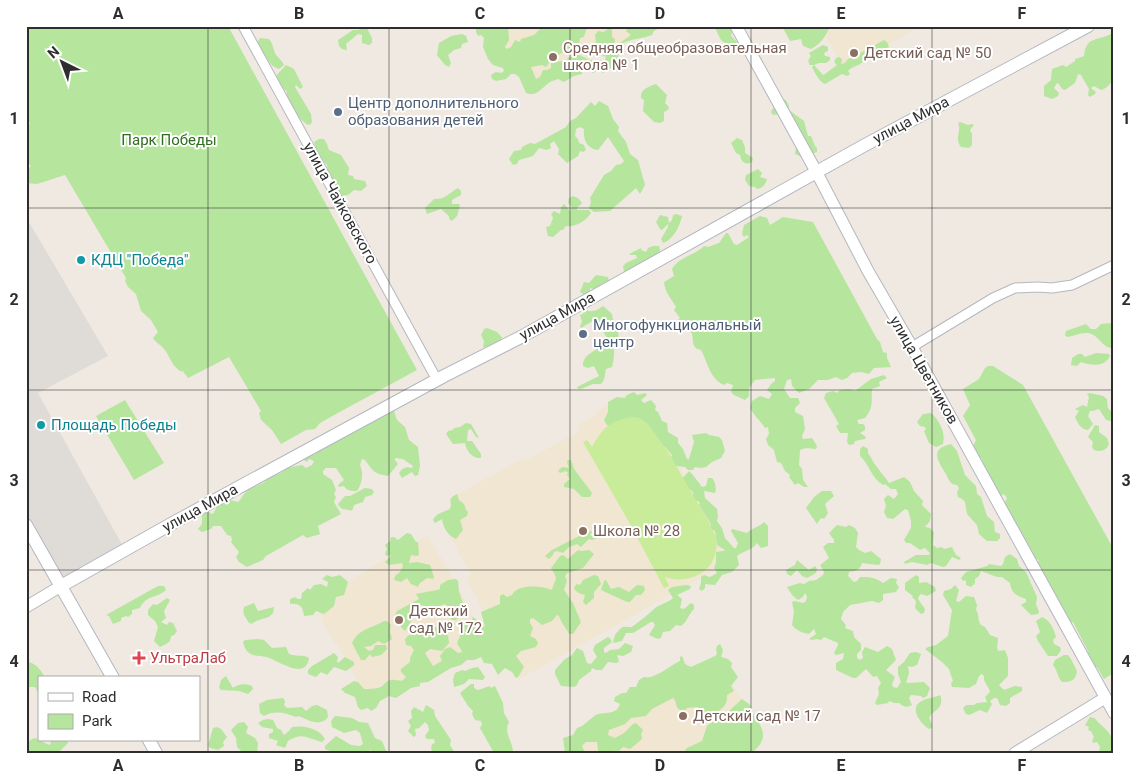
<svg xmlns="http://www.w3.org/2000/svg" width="1140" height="779" viewBox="0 0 1140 779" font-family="Roboto,sans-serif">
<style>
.education{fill:#f0e6d1}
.green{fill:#b6e59e}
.pitch{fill:#c9ec9a}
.plaza{fill:#dfdcd8}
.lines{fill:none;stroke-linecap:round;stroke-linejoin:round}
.minor-casing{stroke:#b4b7c1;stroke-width:11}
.tertiary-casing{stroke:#b4b7c1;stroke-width:13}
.secondary-casing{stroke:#b4b7c1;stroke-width:14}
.minor{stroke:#fff;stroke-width:9}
.tertiary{stroke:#fff;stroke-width:11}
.secondary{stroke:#fff;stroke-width:12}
.grid{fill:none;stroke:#2e2e2e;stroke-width:1;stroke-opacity:0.55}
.education-dot{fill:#8d6e63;stroke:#fff;stroke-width:2}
.service-dot{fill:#5c6f8a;stroke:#fff;stroke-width:2}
.culture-dot{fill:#0f9aa8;stroke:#fff;stroke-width:2}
.health-dot{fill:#e0444e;stroke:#fff;stroke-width:2}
.labels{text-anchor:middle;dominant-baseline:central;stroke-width:4;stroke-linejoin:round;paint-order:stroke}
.education-label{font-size:15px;fill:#785e54;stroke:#fff;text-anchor:start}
.service-label{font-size:15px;fill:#4e5e75;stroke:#fff;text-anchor:start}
.street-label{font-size:15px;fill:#2e2e2e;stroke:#fff}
.park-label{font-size:15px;fill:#2c6e1b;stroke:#fff}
.culture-label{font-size:15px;fill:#0d838f;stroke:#fff;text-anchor:start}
.health-label{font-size:15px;fill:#be3a42;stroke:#fff;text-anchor:start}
.neatline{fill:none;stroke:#2e2e2e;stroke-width:2}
.grid-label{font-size:16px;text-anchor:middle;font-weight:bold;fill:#2e2e2e}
</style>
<rect width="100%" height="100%" fill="#efe9e1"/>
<!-- education -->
<g class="education">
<path d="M 495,26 L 651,26 L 530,91 Z"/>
<path d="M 821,26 L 918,26 L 919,27 L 844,70 Z"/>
<path d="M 634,391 L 735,559 L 519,679 L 466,578 L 471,575 L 445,526 L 454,496 L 522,459 L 524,461 L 580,431 L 577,425 L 596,415 L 595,412 Z"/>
<path d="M 427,536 L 451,574 L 486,642 L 369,703 L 344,655 L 326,629 L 316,603 L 372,567 Z"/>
<path d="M 714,658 L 764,733 L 729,753 L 574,753 L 567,742 Z"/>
</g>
<!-- green -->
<g class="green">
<path d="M 26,26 L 228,26 L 417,370 L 336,414 L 320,423 L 315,429 L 306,430 L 281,444 L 272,430 L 261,420 L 259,413 L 261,411 L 229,357 L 188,378 L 182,370 L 182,372 C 172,367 171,358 164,349 C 161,345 156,343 153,338 L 158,332 L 151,320 L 141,311 L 136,294 L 128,287 L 125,281 L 126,278 L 65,175 L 37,184 L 26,183 L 26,171 L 31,166 L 26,159 L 26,130 L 30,123 L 26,118 Z"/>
<path d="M 361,26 L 366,26 L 372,38 L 372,43 L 369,45 L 362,43 L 362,35 L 358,34 L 346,44 L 347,50 L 342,49 L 339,46 L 338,40 L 353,30 L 359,30 Z"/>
<path d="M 476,26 L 508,26 L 509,40 L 505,47 L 507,49 L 511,47 L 515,40 L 520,42 L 521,39 L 534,35 L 543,26 L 547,28 L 551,26 L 589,26 L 586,30 L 584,37 L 580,38 L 579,44 C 572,51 562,50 555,58 L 547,58 L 549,63 L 546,67 L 542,65 L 531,67 L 536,79 L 540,77 L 543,70 L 547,70 L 551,68 L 551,63 L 567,60 L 569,57 L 571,57 L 576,53 L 589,60 L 605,60 L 606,57 L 599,54 L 595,46 L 596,42 L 595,35 L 598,31 L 603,32 L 610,28 L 612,30 L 612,37 L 615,39 L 614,51 L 618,51 C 620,57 617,59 613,63 L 613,67 L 603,73 L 600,70 L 592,73 L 590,68 L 582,69 L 582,74 L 574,76 L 564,82 L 558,79 C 555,80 553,81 550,82 C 541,88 538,97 526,93 L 519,77 L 515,74 L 511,74 L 506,79 L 496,81 L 492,79 L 491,75 L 496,72 L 501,73 L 504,71 L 503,68 L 493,65 L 488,59 L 483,47 L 484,38 L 481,35 L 478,36 L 476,32 Z"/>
<path d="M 628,26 L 663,26 L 654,31 L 652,35 C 642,39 632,38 622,44 L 620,43 L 631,35 L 626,31 Z"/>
<path d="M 714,26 L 729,26 L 732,32 L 731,36 C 738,43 748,51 732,55 C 727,52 726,48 725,43 L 721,40 Z"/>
<path d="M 782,26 L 828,26 L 829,28 C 825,38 820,44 811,49 L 803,46 L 801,39 L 790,41 Z"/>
<path d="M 462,34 L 466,36 L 468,42 L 462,44 L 461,48 L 454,50 L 448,55 L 451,63 L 449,67 L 445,65 L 437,55 L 439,43 L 451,36 Z"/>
<path d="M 1111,34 L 1114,34 L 1114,75 L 1112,77 L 1113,80 C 1110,84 1106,89 1101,90 L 1094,86 L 1091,88 L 1096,92 L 1095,94 L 1090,97 L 1088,95 L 1089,89 L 1081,75 L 1078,74 L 1075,83 L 1065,90 L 1062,89 L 1059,84 L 1057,83 L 1054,88 L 1059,93 L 1058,96 L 1052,99 L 1044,96 L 1044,86 L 1051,80 L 1052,69 L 1063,65 L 1066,67 L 1075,61 L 1075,59 L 1084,56 C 1086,36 1097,41 1111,34 Z"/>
<path d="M 260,38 L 269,39 C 274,45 273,50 276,55 C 279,59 282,60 284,65 L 279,69 C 270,66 269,61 264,54 C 261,51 257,50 255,46 Z"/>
<path d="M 884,40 L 887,42 L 889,47 C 880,52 872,56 863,62 C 858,66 853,66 848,71 L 850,74 L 847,76 L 842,74 L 825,84 C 819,81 815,73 812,67 L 814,65 L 810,65 C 807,61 809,59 811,56 L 809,53 L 823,45 L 828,47 L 828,51 L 824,53 L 825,56 L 830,57 L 830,60 L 826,63 L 819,63 L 814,65 L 823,75 L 825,74 L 837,65 L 834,62 L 836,58 L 839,57 L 842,59 L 841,64 L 845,63 L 848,59 L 855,56 Z"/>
<path d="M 286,65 L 294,69 L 303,87 L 300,89 L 296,85 L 295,87 L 311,114 L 312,122 L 311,124 L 308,125 C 300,119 291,111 287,102 L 288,99 L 286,95 L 287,92 L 277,81 L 276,76 Z"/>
<path d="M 656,84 L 667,95 L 665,103 L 669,107 L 668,110 L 664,112 L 664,121 L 660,123 L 654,122 L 643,111 L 644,100 L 641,98 C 640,89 648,87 656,84 Z"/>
<path d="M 779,98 L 786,100 L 789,106 L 789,110 L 804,121 L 808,136 L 811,136 L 815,146 L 817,148 L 817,152 L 802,157 L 795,154 L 796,147 L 791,137 L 791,132 L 779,114 L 773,115 L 771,112 Z"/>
<path d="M 599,101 L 608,106 L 613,119 L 619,127 L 618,131 L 626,142 L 630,154 L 638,160 L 645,185 L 640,194 L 636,188 L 610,211 L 594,212 L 589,208 L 591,202 L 590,198 L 604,175 L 611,171 L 616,165 L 621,164 L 624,161 L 608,137 L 598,150 C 587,149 583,140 584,129 L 580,127 L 576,129 L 575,136 L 578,139 L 579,143 L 584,145 L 586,150 L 583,152 L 580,151 L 578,156 L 567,163 L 558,154 L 559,149 L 554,141 L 550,144 L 551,148 L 547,150 L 539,148 L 533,156 L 519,160 L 517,164 L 513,165 L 509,159 L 514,151 L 521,150 L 522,147 L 530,143 L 535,144 L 566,127 L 570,121 L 576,118 L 591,102 L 595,106 Z"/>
<path d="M 960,122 L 968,125 L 972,124 L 974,125 L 970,130 L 972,134 L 972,145 L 969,148 L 961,147 C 954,137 962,132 958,123 Z"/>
<path d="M 737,138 L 742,140 L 745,147 L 745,153 L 753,158 L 752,162 C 745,166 741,161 740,155 L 736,153 L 731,143 Z"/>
<path d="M 319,139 L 324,139 L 327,144 L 329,150 L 341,155 L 349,168 L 348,175 L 353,176 L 354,179 L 365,181 L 367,186 L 361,191 L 354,190 L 348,195 L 341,196 L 339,194 L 338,187 L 328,176 L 327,165 C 319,157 317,153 314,142 Z"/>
<path d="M 758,169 L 762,173 L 760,177 L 767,179 C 765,185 763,188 757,189 L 755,187 L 749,186 L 745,180 L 746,175 Z"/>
<path d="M 458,188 L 461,191 L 461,195 L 452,200 L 452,204 L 459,204 L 460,206 L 457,216 L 452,221 L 449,219 L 449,216 L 441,209 L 427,214 L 425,208 L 434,199 C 445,200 449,193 458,188 Z"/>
<path d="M 573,196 L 578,198 L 582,203 L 577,208 L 577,210 L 589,210 L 591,213 C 587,220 575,228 566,226 L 563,230 L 561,230 L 553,237 L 548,236 L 546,227 L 550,226 L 553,218 L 551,214 L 554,211 L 560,214 L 561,207 L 564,204 L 570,211 L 572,207 L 568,203 L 569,198 Z"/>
<path d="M 676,214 L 682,216 C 680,226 673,240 663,243 L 661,239 L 668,227 L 668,224 L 662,230 L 660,229 L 656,222 L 660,215 L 668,217 L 669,223 L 672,220 L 673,215 Z"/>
<path d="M 760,216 L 767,218 L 770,225 L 783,217 L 813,222 L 877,339 L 880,342 L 883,352 L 887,353 L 887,358 L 891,367 L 874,368 L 869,374 L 861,372 L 852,373 L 847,378 L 842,380 L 836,377 L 828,380 L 818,380 L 809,389 L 799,393 L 792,386 L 791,379 L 787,380 L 784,389 L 790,398 L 798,398 L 800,403 L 795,408 L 795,412 L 803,416 L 805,429 L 802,436 L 803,439 L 812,438 L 817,446 L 816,449 L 806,448 L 800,450 L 799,465 L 802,469 L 803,480 L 808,487 L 804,487 L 798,483 L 795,485 L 789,477 L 790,475 L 785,471 L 781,463 L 777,462 L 774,450 L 768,445 L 766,439 L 769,434 L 768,427 L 765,428 C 760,420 754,416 750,408 L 752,401 L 760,396 L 769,399 L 772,394 L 767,390 L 771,384 L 775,381 L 775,378 L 755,380 L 749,388 L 749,396 L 745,400 L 734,395 L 731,392 L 733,385 L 727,383 L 724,385 C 710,379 708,363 701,350 C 691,348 694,342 692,334 C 691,332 689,329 688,327 L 683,325 L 678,320 L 680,318 L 674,310 L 676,307 C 671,298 665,293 664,282 L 674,276 L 672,269 C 680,256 694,256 704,246 L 708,247 L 719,243 L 726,233 L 728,233 L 734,244 L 737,245 L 749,237 L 747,235 L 744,237 L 742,234 L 744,225 Z"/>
<path d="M 653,246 L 659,246 L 660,250 L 659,255 L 645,261 L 627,272 L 624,272 L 623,266 L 626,263 L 637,258 L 636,255 L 629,255 L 631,253 L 641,248 L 641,250 L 646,252 L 648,248 Z"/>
<path d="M 596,275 L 608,277 L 609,281 L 598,290 L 590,288 L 590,292 L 586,296 L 580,292 L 584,282 L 589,283 Z"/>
<path d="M 603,306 L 612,314 C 612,321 617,325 618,332 C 620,338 616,339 615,343 C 613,351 615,359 612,367 L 606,369 L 604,380 L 601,384 L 593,384 L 581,389 L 578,389 L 577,387 L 599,376 L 594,366 L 588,368 L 583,366 C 583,355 591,354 598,348 L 598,344 L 607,338 L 596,319 L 581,328 L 580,326 L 582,322 L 580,315 L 583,314 L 584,309 C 592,314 597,310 603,306 Z"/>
<path d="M 1114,319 L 1113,348 C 1101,348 1098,332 1086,333 C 1078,333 1075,336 1067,337 L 1065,335 L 1066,331 L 1086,324 L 1091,329 L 1096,329 L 1101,324 L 1111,323 Z"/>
<path d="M 487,328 L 497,332 L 502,337 L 500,343 C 496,344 487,348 483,347 L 484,341 L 481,335 L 484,329 Z"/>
<path d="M 1096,353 L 1109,354 L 1110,356 C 1105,367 1092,366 1081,362 L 1077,366 L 1071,365 L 1072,358 L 1078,354 L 1082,354 L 1085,357 Z"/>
<path d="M 988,366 L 993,366 L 1023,385 L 1114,550 L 1114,677 L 1112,674 L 1104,679 L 1097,667 L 1092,667 L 1087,656 L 1088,651 L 1073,622 L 1071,623 L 1068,620 L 1067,614 L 1064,612 L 1046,580 L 1046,576 L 1044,575 L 1037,564 L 1039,560 L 1031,558 L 1003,507 L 1007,498 L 1004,494 L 1001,496 L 997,495 L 981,463 L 982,459 C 975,453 971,449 976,440 L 963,416 L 970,405 L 963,389 L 979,379 L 985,368 Z"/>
<path d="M 884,375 L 887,378 L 879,382 L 880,386 L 872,389 C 871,402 874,407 865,418 L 857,420 L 859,424 L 863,424 L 865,426 L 865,430 L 860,433 L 866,437 L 865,439 L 855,441 L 854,444 L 849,445 L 847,442 L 848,433 L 840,433 L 836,426 L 839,424 L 824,398 L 826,393 L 833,391 L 837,393 L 840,390 L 849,389 L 855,391 L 871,379 Z"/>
<path d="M 634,392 L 637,395 L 645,393 L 647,395 L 641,400 L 644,403 L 651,400 L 656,406 L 655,410 L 658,412 L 662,421 L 667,423 L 668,432 L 678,438 L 678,443 L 683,449 L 687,459 L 689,459 L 694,442 L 692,435 L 706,433 L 709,435 L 719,437 L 722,440 L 725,451 L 721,458 L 712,462 L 706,467 L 701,468 L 695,467 L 693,470 L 688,470 L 685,467 L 676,466 L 671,458 L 672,455 L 665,447 L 607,425 L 604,420 L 608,412 L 608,402 L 617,397 L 625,398 L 627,395 Z"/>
<path d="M 1090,393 L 1103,396 L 1107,399 C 1108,406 1106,410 1114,412 L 1114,420 L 1111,421 L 1106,420 L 1099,409 L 1093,411 L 1090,411 L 1088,416 L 1093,424 L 1088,430 C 1080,429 1078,423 1075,417 L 1079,411 L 1075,409 L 1083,405 L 1087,407 L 1089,397 L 1087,394 Z"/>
<path d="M 125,400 L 164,463 L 134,480 L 96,416 Z"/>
<path d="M 391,410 L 394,411 L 397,420 L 405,427 L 409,440 L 418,447 L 420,466 L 418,475 L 415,476 L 412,472 L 402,478 L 399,473 C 402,468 406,466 412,468 L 413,466 L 403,459 L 395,458 L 395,460 L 398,464 L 388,476 C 373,473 374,472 365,460 L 362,459 L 360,465 C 364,473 362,484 357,491 C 352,491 347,491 344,486 L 338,487 L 339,484 L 344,480 L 336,468 L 326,468 L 323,471 L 323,474 L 332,480 L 336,490 L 334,494 L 336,497 L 334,502 L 341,514 L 318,526 L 320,534 L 307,538 L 303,535 L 266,556 L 263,560 L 247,567 L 239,562 L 236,557 L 239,552 L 231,542 L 232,540 L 231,536 L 227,535 L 221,526 L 213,526 L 211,529 L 202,532 L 198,529 L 202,524 L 202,513 L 206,511 L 213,514 L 218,505 L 230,500 L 238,502 C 242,499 242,495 246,492 C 250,488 259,485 265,482 L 266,479 L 283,472 L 286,468 L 302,465 L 306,468 L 312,465 L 314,461 L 309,459 L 307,462 L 304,460 L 304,457 L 316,454 L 316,452 Z"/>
<path d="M 931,413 C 939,420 946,432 943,444 L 936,447 L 929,443 L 924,431 L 926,429 L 925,427 L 920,426 L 917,422 L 923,414 Z"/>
<path d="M 466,423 L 471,424 L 479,438 L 476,437 L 471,429 L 468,430 L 467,441 L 472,441 L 481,454 L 481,458 C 472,459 466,450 465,443 L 453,444 L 446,434 L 448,431 L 453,430 L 454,428 L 460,427 Z"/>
<path d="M 1095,425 L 1099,426 L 1099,432 L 1107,438 L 1109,444 C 1106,451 1101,452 1094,450 L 1092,447 L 1093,442 L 1088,437 Z"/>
<path d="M 951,444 L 957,451 L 965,475 L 976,486 L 977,494 L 981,497 L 987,516 L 994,522 L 995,532 L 1000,534 L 1000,538 L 997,541 L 987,541 L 979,534 L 977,525 L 967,514 L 965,502 L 962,499 L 958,497 L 957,493 L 959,488 L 957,485 L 952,484 C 949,481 948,478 946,474 C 939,462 928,449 951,444 Z"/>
<path d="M 863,446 L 868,449 L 868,453 C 872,458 873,463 877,467 C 881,473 885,477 889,483 L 904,477 L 910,482 L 914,491 L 923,501 L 922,505 L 931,514 L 930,521 L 925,527 L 930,528 L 934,532 L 933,545 L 937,548 L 942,547 L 944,549 L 952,547 L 956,555 L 961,558 L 959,560 L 952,557 L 946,566 L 943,567 L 931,563 L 927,565 L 912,562 L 905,564 L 904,562 L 916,555 L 929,555 L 930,553 L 925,548 L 920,550 L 910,543 L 906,543 L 904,540 L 911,528 L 911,521 L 908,510 L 905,509 L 893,519 L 887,518 L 884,512 L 886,506 L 884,499 L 888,495 L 894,499 L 898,494 L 896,489 L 891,489 L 885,484 L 883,485 C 871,478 870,465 860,456 L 860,449 Z"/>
<path d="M 568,460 L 571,460 L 574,469 L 592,493 L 590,497 L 582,497 L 574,489 L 564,487 L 564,484 L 570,479 L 567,475 L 568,473 L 566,471 L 560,473 L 558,471 L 562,467 L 569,468 L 567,462 Z"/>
<path d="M 689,471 L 693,475 L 702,487 L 706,486 L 708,478 L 712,478 C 715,481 717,489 715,493 L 704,491 L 705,498 L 717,509 L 718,516 L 717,521 L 722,528 L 725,538 L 734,548 L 736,548 L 738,543 L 731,531 L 732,529 L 747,533 C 752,528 759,527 764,522 L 768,526 L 768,546 L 761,548 L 757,543 C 751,551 743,551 737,556 L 739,565 L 732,572 L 722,575 L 715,585 L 705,584 L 705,588 L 702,591 L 699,589 L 701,583 L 701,577 L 704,575 L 710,577 L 717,573 L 714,568 L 716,563 L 716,552 L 723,551 L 725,550 L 717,545 L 715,531 L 710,529 L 711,524 L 699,505 L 700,503 L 698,501 L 693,502 L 693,492 L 688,488 L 681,480 Z"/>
<path d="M 365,488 L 372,489 L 374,492 L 372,495 L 365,497 L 363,502 L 354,505 L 352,511 C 346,508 342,512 338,504 L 345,496 L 350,496 Z"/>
<path d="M 822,491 L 831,491 L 834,496 L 825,504 L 828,513 L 824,519 L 821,518 L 817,524 L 806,508 L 814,497 Z"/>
<path d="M 457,494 L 459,500 L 464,504 L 466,510 L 468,512 L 467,516 L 460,520 L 463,530 L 456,539 C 448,536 443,527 442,519 L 435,523 L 433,520 C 436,513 444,512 450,509 C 453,500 446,500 457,494 Z"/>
<path d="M 837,525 L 846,527 L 849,525 L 855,528 L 858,533 L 856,547 L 859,550 L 865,553 L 871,551 L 881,559 L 880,564 L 878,565 L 862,563 C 860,570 856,571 849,572 L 848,576 L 854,582 L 857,581 L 860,577 C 869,577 875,577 883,583 L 891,578 L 897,579 L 896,583 L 899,587 L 896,592 L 883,594 L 883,600 L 879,603 L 872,601 L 850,605 L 843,612 L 841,619 L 846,625 L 845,628 L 853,631 L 854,637 L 861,644 L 861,650 L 857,654 L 857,658 L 860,660 L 863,658 L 862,652 L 865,647 L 878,652 L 887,646 L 892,649 L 896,660 L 886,670 L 895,677 L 892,684 L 893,687 L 897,688 L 901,682 L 898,674 L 898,667 L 904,662 L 910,653 L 916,652 L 921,654 L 917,665 L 912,667 L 908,666 L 909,673 L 906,683 L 924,682 L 930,688 L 927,696 L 923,698 L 921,696 L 911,695 L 909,698 L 912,705 C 906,708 904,707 899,703 L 894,703 L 889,701 L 888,703 L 877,705 L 875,703 L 879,694 L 878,688 L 881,683 L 877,676 L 873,677 L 866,669 L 856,678 L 853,678 L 836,670 L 836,663 L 843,659 L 844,653 L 836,655 L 834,653 L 838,645 L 838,643 L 824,637 L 821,640 L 817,639 L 812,640 L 809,639 L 816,634 L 814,629 L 809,634 C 802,633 796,630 792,625 L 794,612 L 792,602 L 795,601 L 803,603 L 806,601 L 807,597 L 805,593 L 803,597 L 798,600 L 792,595 L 787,587 L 800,583 L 804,584 L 809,581 L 816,580 L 823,575 L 824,572 L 820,565 L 829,558 L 823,547 L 828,543 L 834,543 L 834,540 L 829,533 Z"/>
<path d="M 589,531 L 593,532 L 590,534 L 591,536 L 594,536 L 597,538 L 592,540 L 589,539 L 581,547 L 577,544 L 569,547 L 563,553 L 557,551 L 554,552 L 553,555 L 549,559 L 545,556 L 552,550 Z"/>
<path d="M 407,533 L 411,534 L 416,542 L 418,542 L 419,555 L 417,556 L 411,555 L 409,563 L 417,562 L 430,565 L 434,577 L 433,579 L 427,578 L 420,583 L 418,587 L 411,584 L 407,578 L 401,582 L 394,580 L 395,576 L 400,572 L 403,566 L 402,563 L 389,565 L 385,562 L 391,556 L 390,555 L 387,556 L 385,554 L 387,549 L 385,545 L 390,541 L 391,537 L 394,537 L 398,540 Z"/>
<path d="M 578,550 L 582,551 L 589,550 L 594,554 L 583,568 L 567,573 L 565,576 L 567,581 L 564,590 L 573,603 L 581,622 L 573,634 L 569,634 C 566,627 561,623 559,616 L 557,615 L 552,621 L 542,625 L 533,618 L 530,619 L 530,623 L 533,628 L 530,636 L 536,639 L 538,643 L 536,647 L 521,651 L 516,656 L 524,667 L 518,677 L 516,678 L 512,672 L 505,668 L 498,675 L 492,664 L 484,663 L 481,657 L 474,660 L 467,660 L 461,665 L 451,668 L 428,682 L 420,683 L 420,686 L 411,688 L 396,698 L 389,696 L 380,701 L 376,708 L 371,711 L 368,708 L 361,710 L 358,707 L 355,697 L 345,693 L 341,689 L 354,681 L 358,682 L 364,689 C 369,689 376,689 381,687 C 385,684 386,681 391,680 C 398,679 401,684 406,677 L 401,672 L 401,669 L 410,662 L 410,658 L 414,650 L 411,646 L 406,645 L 405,639 L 409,635 L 416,633 L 422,624 L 440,628 L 448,635 L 449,643 L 442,651 L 430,649 L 425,653 L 433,666 L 442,661 L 440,656 L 445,649 L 450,647 L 458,653 L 462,652 C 460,645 454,646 460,637 L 459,631 L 462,629 L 458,626 L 458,622 L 462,620 L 467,624 L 471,622 L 473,617 L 477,620 L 476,623 L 485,627 L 481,612 L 500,604 L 500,596 L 503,594 L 507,597 L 512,595 C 518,583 542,586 552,590 C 556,575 559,582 551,568 L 560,556 L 563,555 L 568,559 Z"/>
<path d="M 1010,554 L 1017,559 L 1019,566 L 1026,572 L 1037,597 L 1036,604 L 1039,612 L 1038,614 L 1031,615 L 1021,605 L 1026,602 L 1026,599 C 1017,596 1011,593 1010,583 L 1002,577 L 997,577 L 981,571 L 979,576 L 975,579 L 975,583 L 971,587 L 966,585 L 966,580 L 963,581 L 961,578 L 966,572 L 987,566 L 989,564 L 1001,566 L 1003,564 L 1005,557 Z"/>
<path d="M 797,560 L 809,570 L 815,566 L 817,569 L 816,573 L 807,578 L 802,576 L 797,570 L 791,576 L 787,574 L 786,570 L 795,565 Z"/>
<path d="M 327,575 L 332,577 L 340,575 L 348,582 L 344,595 L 336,597 L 334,606 L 324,614 L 316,611 L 313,615 L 304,616 C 303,608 301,603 290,604 L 290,599 L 295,597 L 298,599 L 301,599 L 302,593 L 308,588 L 310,590 L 314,585 L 321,584 L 327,587 L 328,582 L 322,579 Z"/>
<path d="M 594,575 L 598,576 L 601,584 L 594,592 L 594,598 L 586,605 L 583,602 L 585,595 C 580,594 575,592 574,587 L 577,584 L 580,585 L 583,580 Z"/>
<path d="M 916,575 L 919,577 L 919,583 L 926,582 L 935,587 L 936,591 L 927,596 L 921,594 L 919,596 L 918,599 L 925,609 L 924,613 L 921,614 L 915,608 L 916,601 L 912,597 L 913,596 L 905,590 L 905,583 Z"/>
<path d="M 456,579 L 458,581 C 459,586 458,590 460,594 C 463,607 470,609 456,620 L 452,620 L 447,615 L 448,606 L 444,604 L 435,609 L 421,605 L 419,609 L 422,614 L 413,618 L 405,631 L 401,627 L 399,621 L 393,620 L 397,611 L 419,599 L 416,594 L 437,590 L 440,589 L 440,585 L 448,580 Z"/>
<path d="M 606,580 L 611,589 L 619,587 L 629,592 L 637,585 L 644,586 L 645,590 L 641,595 L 636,595 L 630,602 L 627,602 L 601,590 L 604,581 Z"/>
<path d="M 686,585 L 691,586 L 690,589 L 677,595 L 682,599 L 680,608 L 684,609 L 691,603 L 694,605 L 694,609 C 688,615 687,622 681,626 L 676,625 L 670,631 L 663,632 L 661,638 L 658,639 L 649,635 L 655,625 L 653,622 L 651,622 L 633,633 L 626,633 L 622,641 L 614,643 L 613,641 L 616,633 L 618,632 C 621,625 626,627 632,627 C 641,620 648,615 655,608 C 660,604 668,603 673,598 L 668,590 L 672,587 Z"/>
<path d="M 955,585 L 959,590 L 956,601 L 959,602 L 966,596 L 974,597 L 977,605 L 976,610 C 980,615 977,620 981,625 L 985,627 L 990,635 L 998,638 L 997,649 L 999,651 L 1005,650 L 1008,658 L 1008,676 L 999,685 L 1004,690 L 1015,686 L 1022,687 L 1022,691 L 1010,698 L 1010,703 L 1006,706 L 1000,705 L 997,698 L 994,698 L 990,701 L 992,704 L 987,713 L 980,710 L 969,715 L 966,714 L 963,708 L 966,705 L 974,705 L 977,703 L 987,702 L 985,697 L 990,692 L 989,689 L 984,680 L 984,676 L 982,674 L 979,676 L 976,684 L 969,688 L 952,687 L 951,683 L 953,681 L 949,669 L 942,662 L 925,649 L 928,647 L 936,645 L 948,636 L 952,610 L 943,595 L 944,591 L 951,589 Z"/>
<path d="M 158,586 L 164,586 L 166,590 C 156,599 147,594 140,608 L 132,610 L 132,614 L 128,617 L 126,616 L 121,618 L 121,621 L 113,624 L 109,616 L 106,615 Z"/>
<path d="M 167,598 L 170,600 L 164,611 L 166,618 L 161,622 L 167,625 L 169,622 L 173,623 L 177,631 L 174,635 L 171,636 C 171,643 166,644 160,647 L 154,641 L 158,627 L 155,621 L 148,615 L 148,610 L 153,604 L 157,605 Z"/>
<path d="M 254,603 L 258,611 L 274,607 L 273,613 C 266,620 266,617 259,620 C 252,622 251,628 246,618 C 243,614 243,612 244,607 Z"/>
<path d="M 1042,617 C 1051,621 1053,628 1056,637 L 1053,640 L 1054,644 L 1060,647 L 1061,650 L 1057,656 L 1048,656 L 1038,641 L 1036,636 L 1040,632 L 1036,621 Z"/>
<path d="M 384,621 L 387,621 L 391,625 L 390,631 L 392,639 L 384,644 L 378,641 L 371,646 L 364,647 L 369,651 L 373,650 L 375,645 L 386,645 L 387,649 L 381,655 L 372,657 L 370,654 L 365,660 L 361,660 L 352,643 C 360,628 370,629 384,621 Z"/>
<path d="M 608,637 L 610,638 L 612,642 L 604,648 L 604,652 L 606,653 L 610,650 L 619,649 L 625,643 L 633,646 L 631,652 L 623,656 L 617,655 L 619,661 L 617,663 L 608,662 L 602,670 L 596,670 L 592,668 L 591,671 L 579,680 L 577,685 L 574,687 L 561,686 L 555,674 L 555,670 L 565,659 L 572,655 L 577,648 L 583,651 L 587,663 L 591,664 L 597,657 L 593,650 L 595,645 Z"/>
<path d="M 258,639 L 264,640 L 272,648 L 286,647 L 289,654 C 295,657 303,654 309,658 C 306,681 279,661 267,657 C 260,655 253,657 248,652 C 245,650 244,645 243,642 L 245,640 Z"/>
<path d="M 720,644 L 723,650 L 721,657 L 728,659 L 732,663 L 731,667 L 738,677 L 731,686 L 734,691 L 727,695 C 727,696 727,702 726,703 C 724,709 708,719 702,718 L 698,707 L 687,708 L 684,711 C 674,710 678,702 673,698 L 652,709 L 646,716 L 631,718 L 625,724 L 609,730 L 608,735 L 615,738 L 624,733 L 633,724 L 636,723 L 643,730 L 641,734 L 642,739 L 630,749 L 623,747 L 619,751 C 612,750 608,753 600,753 L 598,750 L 597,742 L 586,742 L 582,746 L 585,753 L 565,753 L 563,738 L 573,735 L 577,728 C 585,726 589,719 596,715 C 605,711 616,716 620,704 L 614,701 L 615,697 L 622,693 L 626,693 L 630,687 L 636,687 L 639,680 L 644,677 C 654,680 671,665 680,661 L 680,657 L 682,656 L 685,664 L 691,667 L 715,656 L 717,654 L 716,649 L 717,646 Z"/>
<path d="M 334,653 L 338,657 L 337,661 L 338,663 L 345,657 L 354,662 L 354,665 L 346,671 L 334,667 L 327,675 L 321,672 L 316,677 L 308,674 L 308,670 L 312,666 Z"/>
<path d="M 1064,655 L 1068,655 L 1071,659 L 1077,671 C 1076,681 1070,682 1062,682 C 1057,677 1058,671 1053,665 L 1055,660 Z"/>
<path d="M 28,662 C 36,663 42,671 45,678 L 39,678 L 39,694 L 35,687 L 26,687 L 26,665 Z"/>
<path d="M 478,667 L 485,677 L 483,680 L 469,679 L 464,684 L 454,687 L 453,679 L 455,673 L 462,670 L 465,671 L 472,668 Z"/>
<path d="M 226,676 L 233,688 C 238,684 245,683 252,686 L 253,689 L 248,694 L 239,691 L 221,690 L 219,688 L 221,680 Z"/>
<path d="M 471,684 L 474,684 L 474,688 L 478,690 L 490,686 L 491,688 L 495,686 L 503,703 L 504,713 L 509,722 C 503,733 513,741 513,753 L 494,753 L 480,728 L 482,724 L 481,721 L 475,720 L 472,714 L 473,711 L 468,706 L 460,693 Z"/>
<path d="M 940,695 L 941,697 C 943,710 934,709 929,718 L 932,724 L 932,728 L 929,729 C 922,725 909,709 920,702 C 925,698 934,698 940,695 Z"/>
<path d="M 283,698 L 285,701 L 284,705 L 287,708 L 302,707 L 306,711 L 312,706 L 317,705 L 327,710 L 328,717 C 321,727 309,721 299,716 L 296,717 C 285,713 275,710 264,716 L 260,713 L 259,704 L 267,700 Z"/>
<path d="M 742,699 C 744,701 747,702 749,704 C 752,707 752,712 754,715 C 765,731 768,740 751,753 L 683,753 L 687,748 L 702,741 L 707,726 L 723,714 L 729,715 L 730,710 Z"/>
<path d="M 426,705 L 434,710 L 435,716 L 451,740 L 450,745 L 455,753 L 432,751 L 431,748 L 432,744 L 435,743 L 434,739 L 427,739 L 425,736 L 429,730 L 428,725 L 425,722 L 419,728 L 415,729 L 416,735 L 414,737 L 408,731 L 411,726 L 408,721 L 412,718 L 411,711 L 414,707 L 423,712 Z"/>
<path d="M 335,716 L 352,718 L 359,722 L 368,723 L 375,738 L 382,741 L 387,753 L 371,753 L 371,750 C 362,755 334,754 325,749 L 325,746 L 336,736 L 351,745 L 360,746 L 363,744 L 360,733 L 356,730 L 344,733 L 332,727 L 331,721 Z"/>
<path d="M 1090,717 C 1097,718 1095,720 1100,724 C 1111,734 1114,737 1114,753 L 1099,753 L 1100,747 L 1097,742 L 1093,743 L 1092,741 L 1094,737 L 1091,731 L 1088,730 L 1089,727 L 1085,725 Z"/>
<path d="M 268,719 L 273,720 L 277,728 L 281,730 L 284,735 L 289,731 L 292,727 C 304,725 319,728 325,739 L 322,742 C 306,738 303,732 288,741 L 285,748 L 276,745 L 278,741 L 269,738 L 269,734 L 273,732 L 273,729 L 262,727 L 258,723 L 263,720 Z"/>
<path d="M 244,722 L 248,727 L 246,733 L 255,738 L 258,743 L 257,753 L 243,753 L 237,747 L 236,738 L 231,730 L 238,723 Z"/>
<path d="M 217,727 L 221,729 L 227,737 L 223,742 L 224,746 L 218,750 L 210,748 L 208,745 L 213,728 Z"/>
<path d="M 35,738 L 49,745 L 51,743 L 50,740 L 68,740 L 68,743 L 60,751 L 61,753 L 27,753 L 26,744 L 32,739 Z"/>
</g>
<!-- pitch -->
<path class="pitch" d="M 632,417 L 640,418 L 648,424 L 668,452 L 710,524 C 711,528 715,534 716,538 C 721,569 691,586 665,577 L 669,586 L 664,588 L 629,522 L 583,442 L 587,440 L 592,447 C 604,426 609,422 632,417 Z"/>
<!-- plaza -->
<path class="plaza" d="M 26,217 L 108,356 L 38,393 L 125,550 L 61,586 L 26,525 Z"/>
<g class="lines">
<!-- minor casing -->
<g class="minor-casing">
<g id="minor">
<path d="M 243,26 L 437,380"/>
<path d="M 912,347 L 993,298 L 1015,288 L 1038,287 L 1052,288 L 1072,285 L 1114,265"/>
</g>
</g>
<!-- tertiary casing -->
<g class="tertiary-casing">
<g id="tertiary">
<path d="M 736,26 L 817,173 L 868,271 L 912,347 L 1114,713"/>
<path d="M 26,607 L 61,586"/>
<path d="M 1015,753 L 1105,698"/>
</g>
</g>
<!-- secondary casing -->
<g class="secondary-casing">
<g id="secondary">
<path d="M 26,525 L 113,678"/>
<path d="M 61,586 L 171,524 L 444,376 L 521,337 L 865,145 L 1088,26"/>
<path d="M 149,740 L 156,753"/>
</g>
</g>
<!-- minor -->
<use href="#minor" class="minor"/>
<!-- tertiary -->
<use href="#tertiary" class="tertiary"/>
<!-- secondary -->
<use href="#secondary" class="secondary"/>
</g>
<!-- grid -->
<path class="grid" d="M 208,26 L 208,753M 389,26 L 389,753M 570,26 L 570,753M 751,26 L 751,753M 932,26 L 932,753M 26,208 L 1114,208M 26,390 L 1114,390M 26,570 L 1114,570"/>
<!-- markers -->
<g class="education-dot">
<circle cx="854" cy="53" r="5"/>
<circle cx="553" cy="57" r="5"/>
<circle cx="583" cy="531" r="5"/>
<circle cx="399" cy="620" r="5"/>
<circle cx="683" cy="716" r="5"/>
</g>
<g class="service-dot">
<circle cx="338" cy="112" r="5"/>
<circle cx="583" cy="334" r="5"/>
</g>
<g class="culture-dot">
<circle cx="81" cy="260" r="5"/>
<circle cx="41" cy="425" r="5"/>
</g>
<path class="health-dot" d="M136.5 650.5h5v5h5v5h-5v5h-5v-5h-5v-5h5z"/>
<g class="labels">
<!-- education labels -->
<g class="education-label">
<text x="563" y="48">Средняя общеобразовательная<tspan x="563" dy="17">школа № 1</tspan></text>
<text x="864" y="53">Детский сад № 50</text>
<text x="593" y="531">Школа № 28</text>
<text x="409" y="611">Детский<tspan x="409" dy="17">сад № 172</tspan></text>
<text x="693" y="716">Детский сад № 17</text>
</g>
<!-- service labels -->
<g class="service-label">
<text x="348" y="103">Центр дополнительного<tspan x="348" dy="17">образования детей</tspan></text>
<text x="593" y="325">Многофункциональный<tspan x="593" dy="17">центр</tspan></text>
</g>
<!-- street labels -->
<g class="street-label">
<text transform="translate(911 120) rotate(-28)">улица Мира</text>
<text transform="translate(340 203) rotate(61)">улица Чайковского</text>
<text transform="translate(557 316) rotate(-29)">улица Мира</text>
<text transform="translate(924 370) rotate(60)">улица Цветников</text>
<text transform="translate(200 508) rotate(-29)">улица Мира</text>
</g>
<!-- park labels -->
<g class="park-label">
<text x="169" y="140">Парк Победы</text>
</g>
<!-- culture labels -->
<g class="culture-label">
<text x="91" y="260">КДЦ "Победа"</text>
<text x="51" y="425">Площадь Победы</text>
</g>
<!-- health labels -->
<g class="health-label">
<text x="150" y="658">УльтраЛаб</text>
</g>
</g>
<!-- border -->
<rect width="1140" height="779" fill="none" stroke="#ffffff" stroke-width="55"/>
<!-- legend -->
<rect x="38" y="676" width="162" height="65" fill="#ffffff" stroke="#ababab"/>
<rect x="48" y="693" width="25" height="8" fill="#ffffff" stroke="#ababab"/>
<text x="82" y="702" font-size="15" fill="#2e2e2e">Road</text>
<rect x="48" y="714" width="25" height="15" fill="#b6e59e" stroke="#ababab"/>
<text x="82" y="726" font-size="15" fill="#2e2e2e">Park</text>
<!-- north arrow -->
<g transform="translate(62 62) rotate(318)" stroke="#ffffff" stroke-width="4" paint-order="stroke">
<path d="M0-4L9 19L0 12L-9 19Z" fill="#2e2e2e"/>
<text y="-8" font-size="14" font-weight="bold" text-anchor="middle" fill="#2e2e2e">N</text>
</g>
<rect x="28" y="28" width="1084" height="724" class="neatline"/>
<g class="grid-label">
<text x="118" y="19">A</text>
<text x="299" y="19">B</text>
<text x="480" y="19">C</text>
<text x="660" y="19">D</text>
<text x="841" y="19">E</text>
<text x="1022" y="19">F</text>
<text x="14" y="124">1</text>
<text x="1126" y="124">1</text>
<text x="14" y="305">2</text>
<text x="1126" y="305">2</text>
<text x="14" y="486">3</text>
<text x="1126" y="486">3</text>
<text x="14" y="667">4</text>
<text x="1126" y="667">4</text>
<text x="118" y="771">A</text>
<text x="299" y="771">B</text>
<text x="480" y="771">C</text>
<text x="660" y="771">D</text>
<text x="841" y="771">E</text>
<text x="1022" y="771">F</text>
</g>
</svg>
